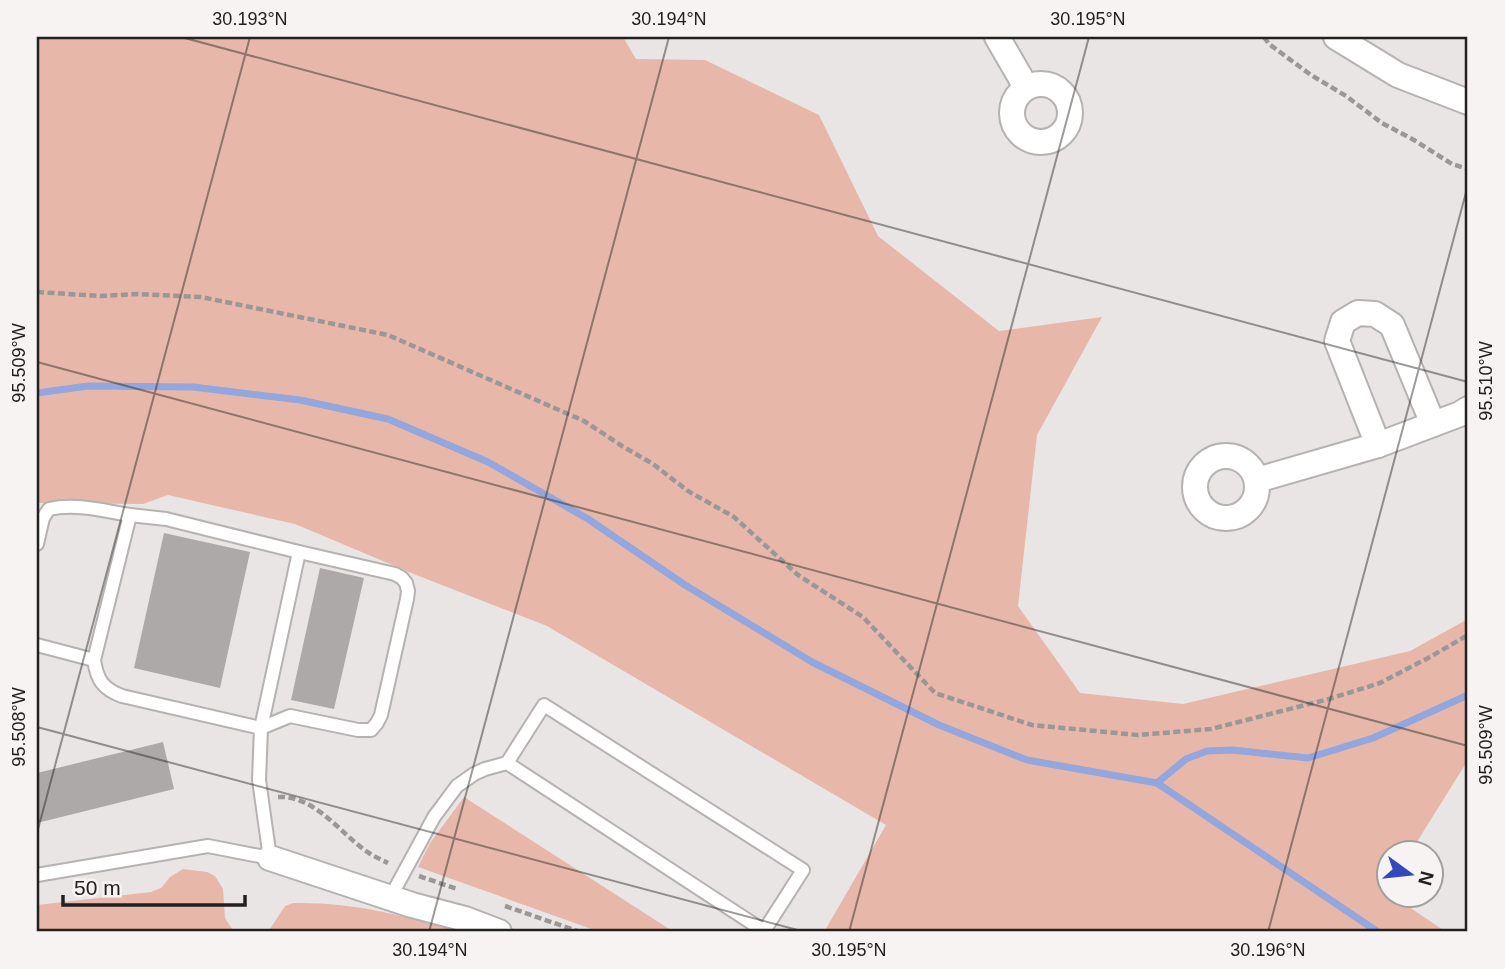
<svg xmlns="http://www.w3.org/2000/svg" width="1505" height="969" viewBox="0 0 1505 969" font-family="Arial,sans-serif">
<style>
.green{fill:#e7b8a9}
.lines{fill:none;stroke-linecap:round;stroke-linejoin:round}
.stream{stroke:#93a6dd;stroke-width:7}
.building{fill:#aca9a8}
.lane-casing{stroke:#b6b2b1;stroke-width:16}
.street-casing{stroke:#b6b2b1;stroke-width:28}
.path{stroke:#9a9796;stroke-width:4.5;stroke-dasharray:7 3.5;stroke-linecap:butt}
.lane{stroke:#fff;stroke-width:12}
.street{stroke:#fff;stroke-width:24}
.ticks{fill:none;stroke:#222120;stroke-width:2;stroke-opacity:0.45}
.neatline{fill:none;stroke:#222120;stroke-width:2.5}
.ticks-label{font-size:18px;text-anchor:middle;fill:#222120}
</style>
<rect width="100%" height="100%" fill="#e9e5e4"/>
<!-- green -->
<g class="green">
<path d="M 37,37 L 623,37 L 636,59 L 705,60 L 819,115 L 878,236 L 999,331 L 1102,317 L 1037,435 L 1018,606 L 1080,693 L 1183,704 L 1410,651 L 1468,619 L 1468,760 L 1410,853 L 1390,853 L 1389,888 L 1387,891 L 1390,895 L 1393,896 L 1446,932 L 824,932 L 886,825 L 547,626 L 416,575 L 295,524 L 168,495 L 143,504 L 37,503 Z"/>
<path d="M 464,797 L 674,932 L 600,932 L 418,867 L 430,843 Z"/>
<path d="M 183,869 L 207,872 L 215,876 L 223,889 L 225,918 L 234,932 L 37,932 L 37,905 L 151,892 L 161,888 L 170,877 Z"/>
<path d="M 293,903 C 351,902 405,915 460,932 L 268,932 L 285,906 Z"/>
</g>
<g class="lines">
<!-- stream -->
<g class="stream">
<path d="M 37,393 L 88,386 L 193,387 L 300,400 L 388,419 L 488,462 L 588,519 L 685,585 L 812,662 L 939,725 L 1027,760 L 1157,783 L 1186,759 L 1207,751 L 1233,750 L 1308,758 L 1373,738 L 1468,695"/>
<path d="M 1157,783 L 1378,932"/>
</g>
</g>
<!-- building -->
<g class="building">
<path d="M 164,533 L 250,552 L 220,688 L 134,668 Z"/>
<path d="M 320,568 L 364,578 L 334,709 L 291,700 Z"/>
<path d="M 163,742 L 174,789 L 37,823 L 37,773 Z"/>
</g>
<g class="lines">
<!-- lane casing -->
<g class="lane-casing">
<g id="lane">
<path d="M 130,515 L 166,519 L 299,552"/>
<path d="M 37,544 L 43,518 L 49,509 C 76,503 104,511 130,515 L 94,660 C 97,680 103,689 122,696 L 261,728 L 259,780 L 270,858 L 208,846 L 37,875"/>
<path d="M 299,552 L 395,574 L 402,578 L 406,583 L 408,591 L 407,599 L 381,715 L 377,723 L 371,730 L 358,730 L 290,716 L 261,728 Z"/>
<path d="M 37,645 L 94,660"/>
<path d="M 390,898 L 434,817 L 457,786 L 474,774 L 485,769 L 507,763 L 764,931 L 803,870 L 544,705 L 507,763"/>
</g>
</g>
<!-- street casing -->
<g class="street-casing">
<g id="street">
<path d="M 997,37 L 1026,87"/>
<path d="M 1336,37 L 1398,75 L 1468,102"/>
<circle cx="1041" cy="113" r="29"/>
<path d="M 1378,445 L 1337,341 L 1343,322 L 1358,313 L 1375,314 L 1392,325 L 1433,424"/>
<circle cx="1226" cy="487" r="31"/>
<path d="M 1257,480 L 1378,445 L 1460,414 L 1468,409"/>
<path d="M 270,858 L 412,905 L 465,919 L 499,932"/>
</g>
</g>
<!-- path -->
<g class="path">
<path d="M 1264,37 L 1269,44 L 1311,75 L 1346,96 L 1382,123 L 1414,140 L 1452,164 L 1468,169"/>
<path d="M 37,292 L 100,296 L 138,294 L 201,297 L 388,335 L 584,421 L 622,446 L 653,464 L 688,491 L 734,517 L 798,575 L 863,617 L 935,693 L 1032,725 L 1138,735 L 1211,729 L 1329,699 L 1380,683 L 1430,657 L 1468,635"/>
<path d="M 278,797 C 316,795 341,835 369,853 C 375,857 382,860 388,863"/>
<path d="M 419,876 L 457,889"/>
<path d="M 505,906 L 580,932"/>
</g>
<!-- lane -->
<use href="#lane" class="lane"/>
<!-- street -->
<use href="#street" class="street"/>
</g>
<!-- ticks -->
<path class="ticks" d="M 181,37 L 1468,382M 37,362 L 1468,746M 37,727 L 805,932M 37,833 L 250,37M 429,932 L 669,37M 849,932 L 1089,37M 1268,932 L 1468,185"/>
<!-- border -->
<rect width="1505" height="969" fill="none" stroke="#f6f3f2" stroke-width="77"/>
<!-- north arrow -->
<g transform="translate(1410 874) rotate(105)"><circle r="33" fill="#f6f3f2" stroke="#a19f9e" stroke-width="2"/>
<path d="M0-5L12 26L0 18L-12 26Z" fill="#3349bb"/>
<text y="-10" font-size="19" font-weight="bold" text-anchor="middle" fill="#222120">N</text>
</g>
<!-- scale -->
<path d="M63 895v10h182v-10" fill="none" stroke="#222120" stroke-width="3.5"/>
<text x="74" y="895" font-size="21" fill="#222120" stroke="#f6f3f2" stroke-width="5" paint-order="stroke">50 m</text>
<rect x="38" y="38" width="1428" height="892" class="neatline"/>
<g class="ticks-label">
<text x="250" y="25">30.193°N</text>
<text x="669" y="25">30.194°N</text>
<text x="1088" y="25">30.195°N</text>
<text transform="translate(19 363) rotate(-90)" y="6">95.509°W</text>
<text transform="translate(1486 381) rotate(-90)" y="6">95.510°W</text>
<text transform="translate(19 727) rotate(-90)" y="6">95.508°W</text>
<text transform="translate(1486 745) rotate(-90)" y="6">95.509°W</text>
<text x="430" y="956">30.194°N</text>
<text x="849" y="956">30.195°N</text>
<text x="1268" y="956">30.196°N</text>
</g>
</svg>
